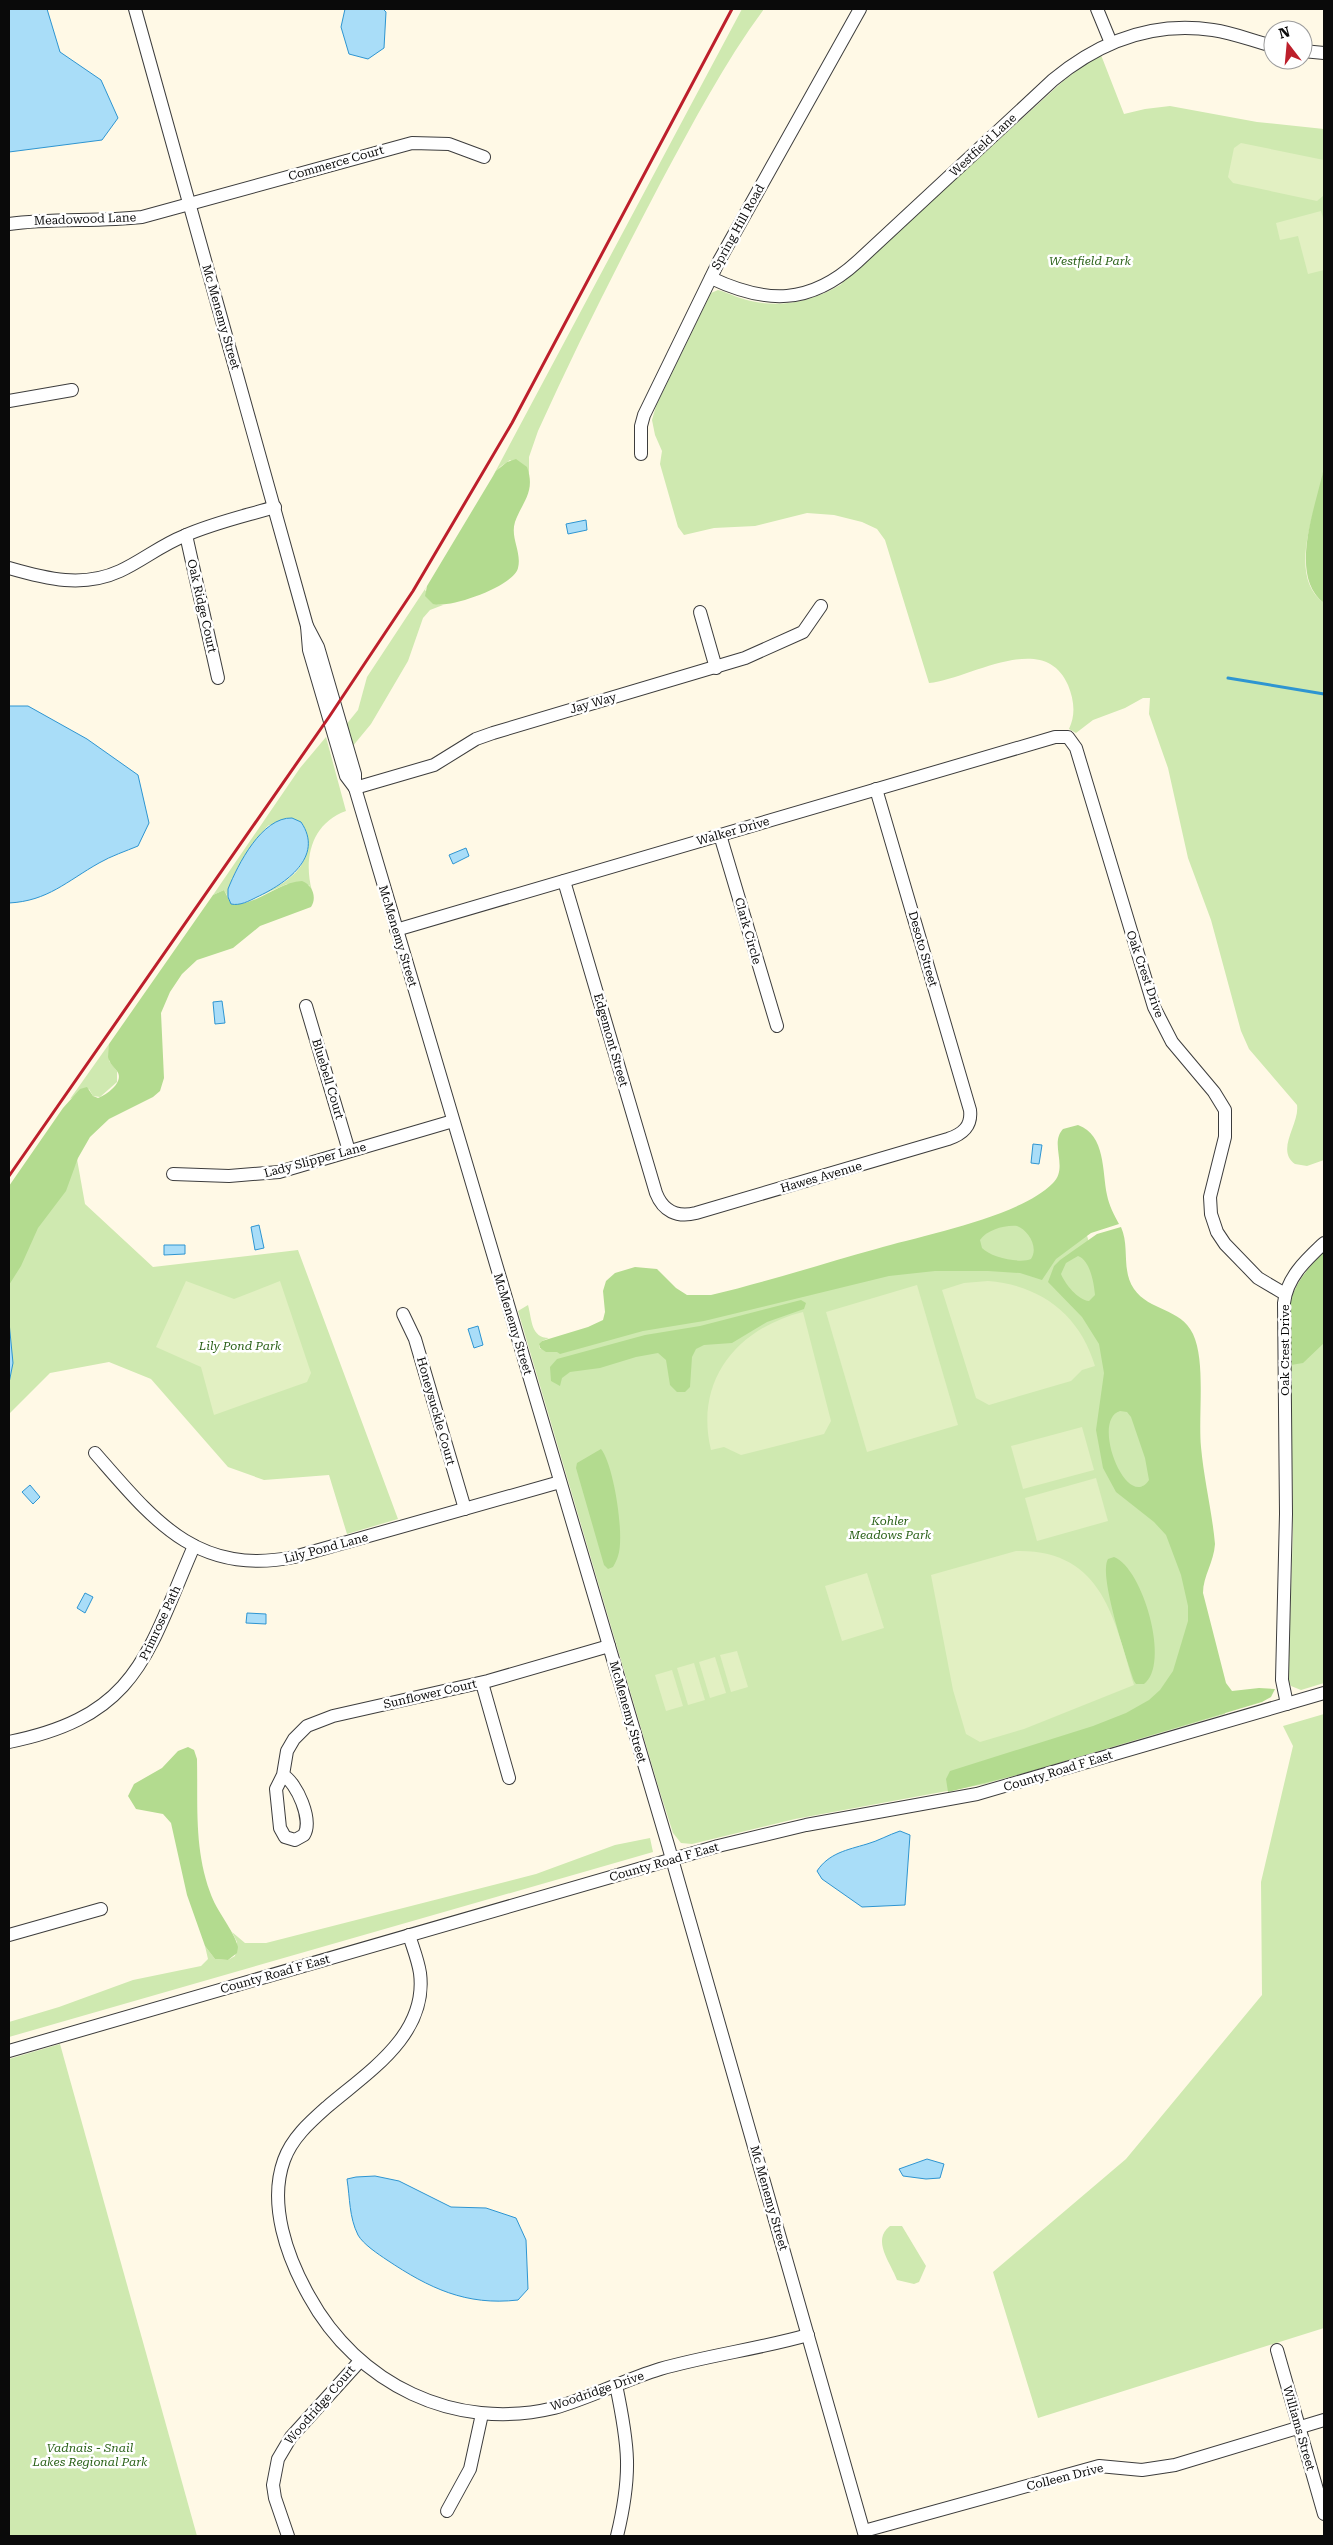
<svg xmlns="http://www.w3.org/2000/svg" width="1333" height="2545" viewBox="0 0 1333 2545" font-family="'Roboto Serif',serif">
<style>
.green{fill:#cfe9b0}
.forest{fill:#b3db8f;fill-rule:evenodd}
.pitch{fill:#e2f0c2}
.water{fill:#a9ddf8;stroke:#2e95d1}
.lines{fill:none;stroke-linecap:round;stroke-linejoin:round}
.stream{stroke:#2e95d1;stroke-width:3}
.minor-casing{stroke:#3d3d3d;stroke-width:14}
.minor{stroke:#fff;stroke-width:12}
.rail{stroke:#bd1f2b;stroke-width:3}
.labels{text-anchor:middle;dominant-baseline:central;stroke-width:5;stroke-linejoin:round;paint-order:stroke}
.street-label{font-size:12px;fill:#0a0a0a;stroke:#fff}
.park-label{font-size:12px;font-style:italic;fill:#2b6219;stroke:#fff}
</style>
<rect width="100%" height="100%" fill="#fff9e6"/>
<!-- green -->
<g class="green">
<path d="M 742,9 L 764,9 C 724,63 693,123 661,182 C 618,264 576,347 538,431 L 529,457 L 529,481 L 529,474 L 510,460 L 500,467 L 493,476 Z"/>
<path d="M 1101,55 L 1124,114 L 1145,109 L 1170,106 L 1257,122 L 1324,129 C 1324,205 1324,281 1324,357 C 1324,393 1328,431 1324,467 C 1320,505 1284,573 1324,603 L 1324,1160 L 1307,1166 L 1295,1164 C 1275,1150 1300,1124 1297,1105 L 1249,1049 L 1241,1031 L 1211,920 L 1188,858 L 1168,768 L 1149,714 L 1150,698 L 1143,698 L 1125,708 L 1093,720 L 1076,733 L 1069,729 C 1076,714 1074,700 1068,685 C 1044,629 970,679 929,683 L 885,540 L 877,529 L 862,522 L 834,515 L 807,513 L 755,526 L 714,528 L 684,535 L 678,527 L 660,464 L 662,451 L 655,435 L 652,420 L 656,406 L 711,293 L 718,290 C 729,293 740,299 751,301 C 782,308 813,301 840,285 L 1061,83 L 1081,67 Z"/>
<path d="M 427,586 L 425,590 L 438,605 L 443,605 L 430,610 L 423,618 L 408,661 L 371,724 L 352,747 L 345,726 L 358,710 L 367,677 Z"/>
<path d="M 326,737 L 346,811 C 312,823 303,858 312,891 L 309,885 L 287,884 L 250,900 C 274,889 308,875 307,844 C 307,835 306,829 301,822 L 269,825 C 255,838 227,878 228,897 L 224,890 L 213,895 L 300,768 Z"/>
<path d="M 109,1044 L 109,1061 L 117,1071 L 117,1082 L 100,1097 L 93,1096 L 89,1089 L 70,1099 Z"/>
<path d="M 77,1159 L 85,1204 L 153,1267 L 298,1250 L 398,1519 L 347,1534 L 329,1475 L 264,1480 L 228,1467 L 151,1379 L 109,1362 L 50,1373 L 9,1414 L 9,1194 L 75,1165 Z"/>
<path d="M 1075,1194 L 1225,1714 L 985,1784 L 795,1819 L 692,1844 L 681,1843 L 673,1833 L 659,1789 L 518,1311 L 528,1305 C 532,1320 531,1338 549,1338 L 542,1341 L 539,1345 L 540,1349 Z"/>
<path d="M 1324,1252 L 1324,1683 L 1301,1690 L 1291,1686 L 1288,1680 L 1293,1532 L 1290,1306 L 1291,1296 Z"/>
<path d="M 1324,1714 L 1324,2328 L 1038,2418 L 993,2272 L 1126,2159 L 1262,1995 L 1261,1882 L 1293,1746 L 1283,1726 Z"/>
<path d="M 650,1838 L 653,1852 L 9,2037 L 9,2022 L 59,2007 L 133,1980 L 201,1966 L 208,1959 L 205,1946 L 215,1959 L 228,1960 L 235,1956 L 237,1942 L 232,1932 L 245,1943 L 266,1943 L 536,1874 L 615,1845 Z"/>
<path d="M 60,2044 L 197,2536 L 9,2536 L 9,2059 Z"/>
<path d="M 890,2226 L 902,2226 L 926,2266 L 919,2282 L 914,2284 L 897,2280 C 891,2263 871,2240 890,2226 Z"/>
</g>
<!-- forest -->
<g class="forest">
<path d="M 516,459 L 527,467 C 536,492 522,502 515,522 C 510,538 522,552 518,568 C 514,586 450,609 433,604 L 425,596 L 427,586 L 496,471 L 507,462 Z"/>
<path d="M 1324,467 L 1324,603 C 1287,575 1317,504 1324,467 Z"/>
<path d="M 302,881 C 313,885 317,898 311,907 L 260,926 L 233,948 L 197,960 L 182,974 L 170,992 L 161,1013 L 164,1078 L 160,1091 L 153,1097 L 109,1119 L 90,1137 L 78,1158 L 66,1191 L 38,1228 L 21,1266 L 9,1285 L 9,1186 L 63,1108 L 80,1089 L 87,1087 L 93,1096 L 98,1098 C 106,1095 125,1082 117,1071 C 113,1066 110,1064 108,1057 L 109,1044 L 213,895 L 224,890 L 231,904 C 255,907 278,882 302,881 Z"/>
<path d="M 1078,1125 C 1106,1135 1102,1172 1107,1195 C 1109,1205 1114,1215 1119,1224 L 1091,1233 L 1056,1259 L 1042,1280 L 1020,1273 L 988,1271 L 935,1271 L 889,1276 L 704,1321 L 643,1331 L 560,1354 L 557,1352 L 546,1352 L 540,1348 L 539,1344 L 542,1341 L 588,1327 L 603,1320 L 605,1312 L 603,1291 L 606,1281 L 615,1273 L 635,1267 L 657,1269 L 676,1288 L 687,1295 L 711,1295 C 767,1282 821,1264 876,1249 C 923,1235 1020,1217 1053,1183 C 1069,1167 1049,1144 1063,1129 ZM 1017,1226 C 1028,1230 1039,1247 1031,1259 C 1020,1264 990,1257 982,1248 L 980,1240 C 987,1230 1004,1225 1017,1226 Z"/>
<path d="M 1121,1227 C 1130,1247 1121,1270 1134,1289 C 1149,1311 1181,1308 1193,1334 C 1206,1362 1198,1414 1201,1447 C 1204,1480 1212,1511 1215,1544 C 1214,1562 1203,1576 1203,1593 L 1226,1683 L 1232,1691 L 1259,1688 L 1275,1689 L 1271,1697 L 1262,1702 L 1025,1773 L 948,1792 L 946,1779 L 950,1771 L 1093,1726 L 1126,1713 L 1149,1700 L 1160,1690 L 1173,1671 L 1188,1621 L 1188,1606 L 1181,1575 L 1166,1535 L 1154,1522 L 1116,1492 L 1103,1468 L 1096,1430 L 1104,1373 L 1099,1344 L 1082,1317 L 1048,1282 L 1054,1266 L 1060,1260 L 1097,1234 ZM 1078,1256 C 1090,1260 1094,1283 1095,1295 L 1089,1301 C 1078,1300 1065,1284 1061,1274 L 1066,1263 ZM 1120,1411 L 1127,1412 L 1131,1417 L 1145,1458 L 1149,1480 C 1127,1513 1090,1420 1120,1411 Z"/>
<path d="M 1324,1252 L 1324,1343 L 1303,1363 L 1291,1365 C 1290,1308 1281,1294 1324,1252 Z"/>
<path d="M 801,1300 L 806,1303 L 804,1309 L 767,1322 L 732,1343 L 704,1345 L 696,1349 L 692,1357 L 690,1387 L 685,1392 L 677,1392 L 670,1385 L 666,1360 L 658,1353 L 636,1357 L 600,1368 L 570,1372 L 562,1378 L 560,1386 L 551,1381 L 550,1367 L 557,1359 L 645,1335 L 700,1326 Z"/>
<path d="M 601,1449 C 614,1465 625,1537 618,1556 C 617,1560 615,1563 613,1567 L 608,1569 L 604,1565 L 576,1468 L 577,1463 Z"/>
<path d="M 1114,1557 C 1143,1568 1171,1665 1144,1684 L 1136,1684 L 1134,1681 C 1127,1660 1098,1575 1108,1559 Z"/>
<path d="M 188,1747 L 194,1750 L 197,1759 C 198,1805 194,1848 210,1892 C 216,1911 234,1930 238,1947 L 237,1953 L 228,1960 L 215,1959 L 205,1946 L 187,1895 L 171,1823 L 163,1814 L 136,1809 L 128,1796 L 134,1784 L 162,1768 L 178,1751 Z"/>
</g>
<!-- pitch -->
<g class="pitch">
<path d="M 1241,143 L 1324,160 L 1323,196 L 1317,201 L 1233,183 L 1228,177 L 1234,148 Z"/>
<path d="M 1321,211 L 1324,222 L 1324,270 L 1308,274 L 1298,236 L 1280,240 L 1276,223 Z"/>
<path d="M 186,1281 L 234,1299 L 280,1281 L 311,1373 L 307,1382 L 214,1415 L 201,1367 L 156,1347 Z"/>
<path d="M 988,1281 C 1041,1285 1080,1315 1095,1366 L 1082,1370 L 1071,1381 L 989,1405 L 976,1398 L 942,1290 L 964,1283 Z"/>
<path d="M 917,1285 L 958,1425 L 867,1452 L 826,1312 Z"/>
<path d="M 803,1312 L 831,1421 L 824,1434 L 741,1455 L 724,1447 L 711,1450 C 694,1380 738,1328 803,1312 Z"/>
<path d="M 1082,1427 L 1094,1470 L 1023,1489 L 1011,1446 Z"/>
<path d="M 1096,1478 L 1108,1521 L 1037,1541 L 1025,1498 Z"/>
<path d="M 1016,1551 C 1103,1549 1114,1619 1134,1685 L 1024,1729 L 980,1742 L 966,1734 L 953,1690 L 931,1575 Z"/>
<path d="M 867,1573 L 884,1628 L 842,1641 L 825,1586 Z"/>
<path d="M 737,1651 L 748,1687 L 731,1692 L 720,1655 Z"/>
<path d="M 715,1657 L 726,1693 L 710,1698 L 699,1662 Z"/>
<path d="M 694,1663 L 705,1700 L 688,1705 L 677,1668 Z"/>
<path d="M 672,1670 L 683,1706 L 666,1711 L 655,1675 Z"/>
</g>
<!-- water -->
<g class="water">
<path d="M 9,9 L 47,9 L 60,52 L 101,80 L 118,118 L 102,140 L 9,152 Z"/>
<path d="M 345,9 L 383,9 L 386,12 L 384,48 L 368,59 L 349,54 L 341,27 Z"/>
<path d="M 586,520 L 587,530 L 568,534 L 566,524 Z"/>
<path d="M 9,706 L 28,706 L 87,739 L 138,775 L 149,823 L 138,846 C 126,851 111,856 99,863 C 67,881 48,901 9,903 Z"/>
<path d="M 292,818 L 301,822 C 325,857 285,884 257,897 C 249,901 240,906 231,904 L 228,897 L 228,889 C 238,864 262,817 292,818 Z"/>
<path d="M 466,848 L 469,856 L 453,864 L 449,855 Z"/>
<path d="M 222,1001 L 225,1023 L 215,1024 L 213,1002 Z"/>
<path d="M 1033,1144 L 1042,1145 L 1039,1164 L 1031,1163 Z"/>
<path d="M 259,1225 L 264,1248 L 255,1250 L 251,1227 Z"/>
<path d="M 164,1245 L 185,1245 L 185,1254 L 164,1255 Z"/>
<path d="M 9,1322 L 13,1363 L 9,1383 Z"/>
<path d="M 478,1326 L 483,1345 L 474,1348 L 468,1329 Z"/>
<path d="M 30,1485 L 40,1497 L 33,1504 L 22,1492 Z"/>
<path d="M 85,1593 L 93,1597 L 85,1613 L 77,1608 Z"/>
<path d="M 247,1613 L 266,1614 L 266,1624 L 246,1623 Z"/>
<path d="M 900,1831 L 910,1835 L 905,1905 L 862,1907 L 822,1879 L 817,1871 C 829,1853 847,1850 867,1844 C 878,1841 888,1835 900,1831 Z"/>
<path d="M 927,2159 L 944,2164 L 940,2178 L 926,2179 L 903,2176 L 899,2169 Z"/>
<path d="M 375,2176 L 399,2181 L 451,2207 L 486,2208 L 516,2218 L 526,2240 L 528,2289 L 518,2300 C 466,2306 429,2288 387,2260 C 378,2254 363,2244 358,2235 C 349,2217 350,2198 347,2179 L 356,2177 Z"/>
</g>
<g class="lines">
<!-- stream -->
<path class="stream" d="M 1228,678 L 1324,694"/>
<!-- minor casing -->
<g class="minor-casing">
<g id="minor">
<path d="M 135,9 L 307,626 L 318,647 L 355,774 L 355,788"/>
<path d="M 1097,9 L 1111,43"/>
<path d="M 1303,51 L 1324,53"/>
<path d="M 9,224 C 53,218 97,222 142,217 L 412,143 L 449,144 L 484,157"/>
<path d="M 711,278 C 766,304 810,305 857,262 L 1053,80 C 1099,42 1153,21 1213,30 C 1234,33 1253,41 1273,46"/>
<path d="M 9,401 L 72,390"/>
<path d="M 641,454 L 641,426 L 644,415 L 719,261 L 860,9"/>
<path d="M 186,535 L 218,678"/>
<path d="M 9,568 C 47,579 83,588 120,571 C 142,561 161,545 184,536 C 213,523 245,516 275,507"/>
<path d="M 700,612 L 716,668"/>
<path d="M 307,626 L 309,650 L 346,776 L 355,788 L 668,1845 L 865,2536"/>
<path d="M 355,788 L 434,765 L 476,739 L 493,733 L 745,658 L 803,632 L 821,606"/>
<path d="M 720,835 L 777,1026"/>
<path d="M 564,881 L 656,1193 C 663,1211 677,1218 696,1213 L 948,1139 C 963,1134 972,1126 970,1110 L 876,789"/>
<path d="M 396,930 L 1055,737 L 1068,737 L 1076,748 L 1154,1007 L 1172,1042 L 1214,1092 L 1225,1110 L 1225,1137 L 1210,1197 L 1211,1214 L 1217,1232 L 1225,1244 L 1258,1278 L 1285,1294"/>
<path d="M 306,1006 L 349,1151"/>
<path d="M 173,1174 L 229,1176 L 279,1172 L 453,1121"/>
<path d="M 403,1314 L 415,1339 L 465,1509"/>
<path d="M 95,1453 C 152,1518 196,1577 294,1557 L 560,1482"/>
<path d="M 482,1683 L 509,1778"/>
<path d="M 1287,1704 L 1282,1680 L 1286,1514 L 1284,1303 C 1287,1277 1306,1260 1324,1243"/>
<path d="M 9,1742 C 138,1716 147,1654 194,1546"/>
<path d="M 283,1775 C 297,1783 313,1820 304,1835 L 295,1840 L 285,1837 L 280,1828 L 276,1789 L 283,1775 L 287,1751 L 294,1739 L 307,1726 L 333,1716 L 488,1681 L 609,1646"/>
<path d="M 9,1935 L 101,1909"/>
<path d="M 409,1935 C 413,1948 418,1960 420,1973 C 428,2035 368,2072 327,2107 C 309,2123 292,2138 284,2160 C 268,2204 287,2257 309,2296 C 357,2384 455,2432 554,2408 C 590,2398 624,2380 660,2369 C 709,2355 759,2349 808,2335"/>
<path d="M 9,2051 L 718,1846 L 806,1825 L 977,1794 L 1324,1693"/>
<path d="M 1277,2350 L 1324,2514"/>
<path d="M 616,2385 C 629,2447 632,2474 617,2536"/>
<path d="M 447,2511 L 470,2469 L 482,2414"/>
<path d="M 864,2531 L 1099,2466 L 1142,2470 L 1175,2465 L 1324,2420"/>
<path d="M 288,2536 L 275,2498 L 273,2485 L 278,2459 L 291,2437 L 360,2361"/>
</g>
</g>
<!-- minor -->
<use href="#minor" class="minor"/>
<!-- rail -->
<path class="rail" d="M 9,1176 L 329,717 L 413,591 L 512,423 L 732,9"/>
</g>
<g class="labels">
<!-- street labels -->
<g class="street-label">
<text transform="translate(983 145) rotate(-43)">Westfield Lane</text>
<text transform="translate(336 163) rotate(-16)">Commerce Court</text>
<text transform="translate(85 219) rotate(-2)">Meadowood Lane</text>
<text transform="translate(738 227) rotate(-61)">Spring Hill Road</text>
<text transform="translate(221 317) rotate(74)">Mc Menemy Street</text>
<text transform="translate(202 606) rotate(77)">Oak Ridge Court</text>
<text transform="translate(593 703) rotate(-16)">Jay Way</text>
<text transform="translate(733 831) rotate(-16)">Walker Drive</text>
<text transform="translate(748 931) rotate(74)">Clark Circle</text>
<text transform="translate(398 936) rotate(73)">McMenemy Street</text>
<text transform="translate(923 949) rotate(74)">Desoto Street</text>
<text transform="translate(1145 974) rotate(71)">Oak Crest Drive</text>
<text transform="translate(611 1040) rotate(74)">Edgemont Street</text>
<text transform="translate(328 1079) rotate(73)">Bluebell Court</text>
<text transform="translate(315 1160) rotate(-15)">Lady Slipper Lane</text>
<text transform="translate(821 1177) rotate(-16)">Hawes Avenue</text>
<text transform="translate(513 1324) rotate(73)">McMenemy Street</text>
<text transform="translate(1285 1350) rotate(-90)">Oak Crest Drive</text>
<text transform="translate(436 1411) rotate(74)">Honeysuckle Court</text>
<text transform="translate(326 1548) rotate(-15)">Lily Pond Lane</text>
<text transform="translate(160 1623) rotate(-65)">Primrose Path</text>
<text transform="translate(430 1694) rotate(-13)">Sunflower Court</text>
<text transform="translate(628 1712) rotate(74)">McMenemy Street</text>
<text transform="translate(1058 1771) rotate(-17)">County Road F East</text>
<text transform="translate(664 1862) rotate(-16)">County Road F East</text>
<text transform="translate(275 1974) rotate(-16)">County Road F East</text>
<text transform="translate(769 2198) rotate(74)">Mc Menemy Street</text>
<text transform="translate(597 2391) rotate(-19)">Woodridge Drive</text>
<text transform="translate(320 2405) rotate(-49)">Woodridge Court</text>
<text transform="translate(1299 2428) rotate(74)">Williams Street</text>
<text transform="translate(1065 2477) rotate(-14)">Colleen Drive</text>
</g>
<!-- park labels -->
<g class="park-label">
<text x="1090" y="261">Westfield Park</text>
<text x="240" y="1346">Lily Pond Park</text>
<text x="890" y="1521">Kohler<tspan x="890" dy="14">Meadows Park</tspan></text>
<text x="90" y="2448">Vadnais - Snail<tspan x="90" dy="14">Lakes Regional Park</tspan></text>
</g>
</g>
<!-- border -->
<rect width="1333" height="2545" fill="none" stroke="#0a0a0a" stroke-width="20"/>
<!-- north arrow -->
<g transform="translate(1288 45) rotate(344)"><circle r="24" fill="#ffffff" stroke="#9d9d9d"/>
<path d="M0-4L9 19L0 12L-9 19Z" fill="#bd1f2b"/>
<text y="-8" font-size="14" font-weight="bold" text-anchor="middle" fill="#0a0a0a">N</text>
</g>
</svg>
